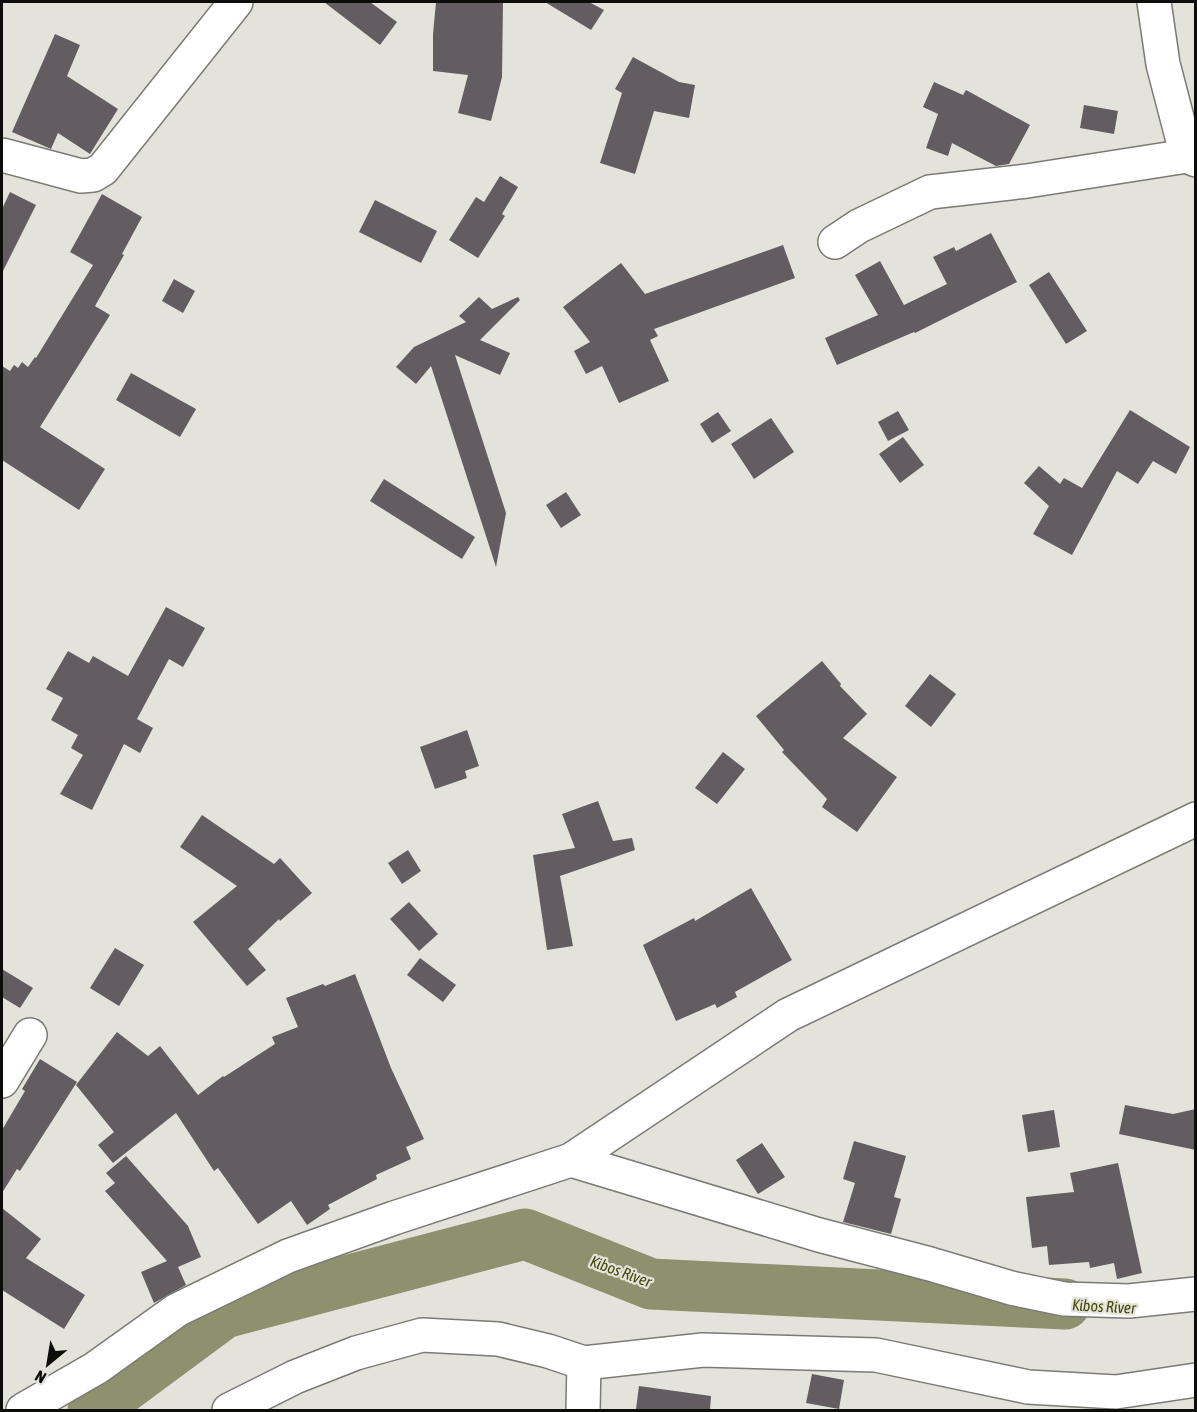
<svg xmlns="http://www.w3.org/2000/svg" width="1197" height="1412" viewBox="0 0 1197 1412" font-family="'Asap Condensed',sans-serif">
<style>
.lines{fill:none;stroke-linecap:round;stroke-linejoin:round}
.river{stroke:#8e916d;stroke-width:51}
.building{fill:#635d61}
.minor-casing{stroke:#7a7b75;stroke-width:36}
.minor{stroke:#fff;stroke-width:33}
.labels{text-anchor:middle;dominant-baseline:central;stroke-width:4.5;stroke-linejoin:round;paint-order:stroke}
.water-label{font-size:16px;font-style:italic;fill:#464807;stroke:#e3e3dc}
</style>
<rect width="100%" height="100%" fill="#e3e3dc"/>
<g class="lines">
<!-- river -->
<path class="river" d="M 93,1410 L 224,1313 L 525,1234 L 651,1284 L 1065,1304"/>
</g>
<!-- building -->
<g class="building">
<path d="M 324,2 L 370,2 L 397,22 L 380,45 Z"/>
<path d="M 436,2 L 503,2 L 502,77 L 491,121 L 458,113 L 468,75 L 433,71 L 433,34 Z"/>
<path d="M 545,2 L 589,2 L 604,10 L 591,30 Z"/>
<path d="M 55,34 L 80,45 L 67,76 L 118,109 L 90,154 L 58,133 L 51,149 L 12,132 Z"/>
<path d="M 633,57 L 679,82 L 695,85 L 689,118 L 654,111 L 635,174 L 600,163 L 622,93 L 615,89 Z"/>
<path d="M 934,82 L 963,95 L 966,90 L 1030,125 L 1009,164 L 996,166 L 952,143 L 948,156 L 926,148 L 938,114 L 923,107 Z"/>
<path d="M 1084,105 L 1118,111 L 1114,134 L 1080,128 Z"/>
<path d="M 500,176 L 518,187 L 502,214 L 505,216 L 478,258 L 449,240 L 476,197 L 484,202 Z"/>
<path d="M 10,192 L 36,205 L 2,273 L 2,209 Z"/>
<path d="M 102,194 L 142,217 L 122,254 L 124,255 L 95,306 L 110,315 L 40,427 L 105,469 L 79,510 L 2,460 L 2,366 L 10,371 L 14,365 L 18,368 L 22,362 L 28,367 L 35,357 L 36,358 L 93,265 L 70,252 Z"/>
<path d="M 375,200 L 437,231 L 421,263 L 359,232 Z"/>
<path d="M 991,233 L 1017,282 L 915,333 L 914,332 L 837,365 L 825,338 L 878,315 L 855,275 L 880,261 L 904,305 L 947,284 L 933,257 L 954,247 L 956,251 Z"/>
<path d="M 783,245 L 795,278 L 654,329 L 658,336 L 650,340 L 669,381 L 619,403 L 602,366 L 586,374 L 574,351 L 590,342 L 563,307 L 621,263 L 645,294 Z"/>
<path d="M 1049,272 L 1087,331 L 1066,344 L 1029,285 Z"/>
<path d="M 174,279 L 195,291 L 183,313 L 162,301 Z"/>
<path d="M 479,297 L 492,309 L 518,297 L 520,300 L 480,340 L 510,353 L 500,375 L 455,355 L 506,513 L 496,567 L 431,366 L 416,384 L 396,367 L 414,347 L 466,322 L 459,316 Z"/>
<path d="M 131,373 L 196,409 L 180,437 L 116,400 Z"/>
<path d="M 1130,410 L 1190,447 L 1176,474 L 1153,461 L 1138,484 L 1117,471 L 1072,555 L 1033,534 L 1049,506 L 1024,483 L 1039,466 L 1060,484 L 1064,478 L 1082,488 Z"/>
<path d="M 898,411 L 909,430 L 888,441 L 878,422 Z"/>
<path d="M 718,412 L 731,431 L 712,443 L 700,424 Z"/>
<path d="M 771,418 L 794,452 L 754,479 L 731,444 Z"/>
<path d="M 903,437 L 924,465 L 900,483 L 879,454 Z"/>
<path d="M 384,479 L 475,537 L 462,559 L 370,501 Z"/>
<path d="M 566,492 L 581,515 L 561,528 L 546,505 Z"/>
<path d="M 166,607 L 205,628 L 183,667 L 169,659 L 137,719 L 153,728 L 140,753 L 124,744 L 92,810 L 60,794 L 83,755 L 71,748 L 78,735 L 51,720 L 63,698 L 46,689 L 68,651 L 89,663 L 93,656 L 128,676 Z"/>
<path d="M 822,661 L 841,684 L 840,686 L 867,714 L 843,738 L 897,777 L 857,832 L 822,807 L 827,799 L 782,752 L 784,750 L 756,716 Z"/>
<path d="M 930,674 L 956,694 L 931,727 L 905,706 Z"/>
<path d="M 467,730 L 479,766 L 465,771 L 467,778 L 435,789 L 420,747 Z"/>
<path d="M 723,752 L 745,769 L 717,804 L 695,788 Z"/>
<path d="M 598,801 L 613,841 L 632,838 L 635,850 L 560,876 L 573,946 L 547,950 L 533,855 L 575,848 L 562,814 Z"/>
<path d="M 202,815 L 274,864 L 280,858 L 312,893 L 280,921 L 279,919 L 248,949 L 266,970 L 247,986 L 193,922 L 237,886 L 180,847 Z"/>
<path d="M 408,850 L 421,871 L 402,884 L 388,863 Z"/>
<path d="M 751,888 L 792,960 L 735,992 L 737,997 L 717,1008 L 715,1004 L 676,1021 L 643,945 L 694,918 L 695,921 Z"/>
<path d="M 409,902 L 438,934 L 419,951 L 390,919 Z"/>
<path d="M 115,948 L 144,965 L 119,1006 L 90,988 Z"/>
<path d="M 420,958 L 456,985 L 443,1002 L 407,975 Z"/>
<path d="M 2,969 L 33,988 L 20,1008 L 2,997 Z"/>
<path d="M 355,974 L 391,1068 L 424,1139 L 406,1147 L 411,1159 L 376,1175 L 377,1179 L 328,1205 L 330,1209 L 307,1225 L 291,1201 L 258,1224 L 218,1168 L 214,1171 L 176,1113 L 113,1163 L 98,1145 L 114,1132 L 76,1085 L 117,1032 L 148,1056 L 160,1046 L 198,1095 L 223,1076 L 224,1077 L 275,1044 L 272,1037 L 298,1027 L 286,998 L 323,984 L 325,986 Z"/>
<path d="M 40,1059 L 77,1082 L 20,1171 L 17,1169 L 2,1193 L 2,1130 L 25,1091 L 22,1089 Z"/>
<path d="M 1125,1105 L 1173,1114 L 1196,1109 L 1196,1150 L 1119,1134 Z"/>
<path d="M 1054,1110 L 1060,1147 L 1028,1152 L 1022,1115 Z"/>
<path d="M 854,1141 L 906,1156 L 894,1197 L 901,1199 L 891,1234 L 843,1222 L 855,1183 L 843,1179 Z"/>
<path d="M 762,1143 L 785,1177 L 758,1194 L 736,1160 Z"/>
<path d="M 126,1156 L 188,1226 L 201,1257 L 178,1267 L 186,1285 L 154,1303 L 141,1272 L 167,1261 L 105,1191 L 115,1183 L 106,1173 Z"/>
<path d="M 1118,1163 L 1142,1273 L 1117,1279 L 1114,1263 L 1090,1268 L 1089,1262 L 1049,1265 L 1047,1246 L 1032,1248 L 1026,1197 L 1074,1192 L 1070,1173 Z"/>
<path d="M 2,1208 L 41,1239 L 26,1258 L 85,1295 L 64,1329 L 2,1290 Z"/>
<path d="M 812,1374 L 844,1380 L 839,1409 L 806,1403 Z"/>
<path d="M 639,1386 L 711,1396 L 710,1410 L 636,1409 Z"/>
</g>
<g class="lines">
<!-- minor casing -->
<g class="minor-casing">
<g id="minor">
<path d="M 1154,2 L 1163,64 L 1187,156 L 1196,160"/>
<path d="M 2,155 L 81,176 L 93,175 L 103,169 L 236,2"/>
<path d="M 835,242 L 859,226 L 930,192 L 1027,181 L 1187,156"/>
<path d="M 2,1081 L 30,1035"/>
<path d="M 571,1160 L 819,1235 L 930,1264 L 1011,1288 L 1064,1299 L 1129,1301 L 1196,1294"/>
<path d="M 23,1410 L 96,1368 L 177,1310 L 288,1256 L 394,1218 L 571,1160 L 788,1015 L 1196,819"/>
<path d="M 229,1410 L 295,1377 L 356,1353 L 422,1335 L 498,1339 L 548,1351 L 584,1363 L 703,1350 L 876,1355 L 1028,1387 L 1116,1392 L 1196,1380"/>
<path d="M 583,1410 L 584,1363"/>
</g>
</g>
<!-- minor -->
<use href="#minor" class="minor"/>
</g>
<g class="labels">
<!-- water labels -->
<g class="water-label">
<text transform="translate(621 1271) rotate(20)">Kibos River</text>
<text transform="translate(1104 1306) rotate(3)">Kibos River</text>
</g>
</g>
<!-- border -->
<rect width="1197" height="1412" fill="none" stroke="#0c0c0a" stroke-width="6"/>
<!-- north arrow -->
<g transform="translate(48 1364) rotate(210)" stroke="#e3e3dc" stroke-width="4.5" paint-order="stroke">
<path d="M0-4.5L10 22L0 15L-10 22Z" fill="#0c0c0a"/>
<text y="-9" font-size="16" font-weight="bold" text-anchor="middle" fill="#0c0c0a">N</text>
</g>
</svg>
